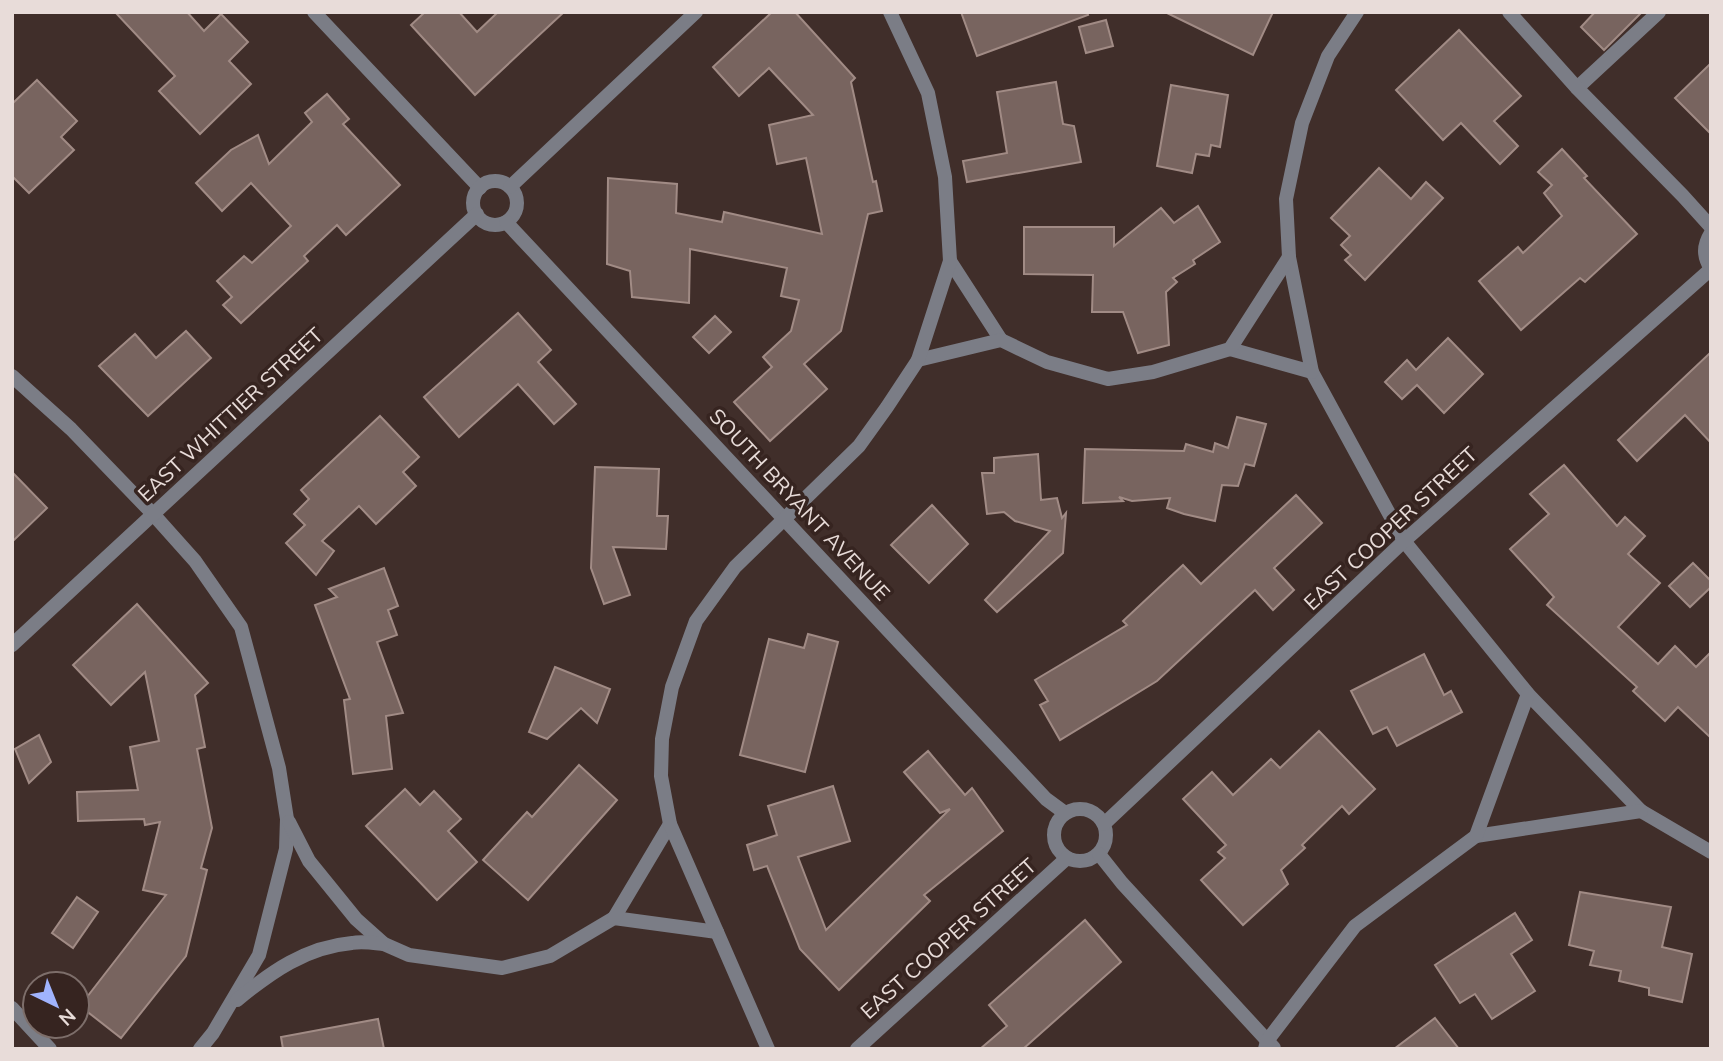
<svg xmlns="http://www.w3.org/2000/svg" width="1723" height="1061" viewBox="0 0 1723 1061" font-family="Mulish,sans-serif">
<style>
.building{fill:#78645f;stroke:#a18b85;stroke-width:2}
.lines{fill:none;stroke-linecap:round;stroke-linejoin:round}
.service{stroke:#7b7d86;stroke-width:14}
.minor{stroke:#7b7d86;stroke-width:14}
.tertiary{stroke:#7b7d86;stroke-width:14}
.labels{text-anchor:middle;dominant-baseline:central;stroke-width:7;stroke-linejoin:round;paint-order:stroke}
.street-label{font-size:21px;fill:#e8dcd9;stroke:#362420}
</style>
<rect width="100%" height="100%" fill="#402e2a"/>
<!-- building -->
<g class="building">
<path d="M 115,12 L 187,12 L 204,31 L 221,14 L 248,42 L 229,61 L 251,84 L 200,134 L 159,91 L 175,76 Z"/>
<path d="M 425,12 L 459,12 L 477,32 L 498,12 L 564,12 L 475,95 L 411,25 Z"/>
<path d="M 772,12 L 795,12 L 855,78 L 851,82 L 873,182 L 876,181 L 882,211 L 868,214 L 841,331 L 804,364 L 827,389 L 770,441 L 734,402 L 772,367 L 763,357 L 791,331 L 799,300 L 781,296 L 787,268 L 690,249 L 689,303 L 632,297 L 630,271 L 607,264 L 608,178 L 677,184 L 676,213 L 722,222 L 724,212 L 822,234 L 806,158 L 777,164 L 769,125 L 813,115 L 769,68 L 739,96 L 713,67 Z"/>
<path d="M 961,12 L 1087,12 L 1088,15 L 977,56 Z"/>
<path d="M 1165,12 L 1273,12 L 1253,55 Z"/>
<path d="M 1595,12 L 1642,12 L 1604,50 L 1581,27 Z"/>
<path d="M 1106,20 L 1113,46 L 1086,53 L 1079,27 Z"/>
<path d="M 1459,30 L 1521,96 L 1494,121 L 1518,146 L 1500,164 L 1461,123 L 1443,140 L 1396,90 Z"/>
<path d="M 1711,63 L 1711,134 L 1675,98 Z"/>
<path d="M 37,80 L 77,121 L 61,137 L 74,150 L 29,193 L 12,176 L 12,104 Z"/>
<path d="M 1056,82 L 1063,124 L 1074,126 L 1081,162 L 967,182 L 963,161 L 1007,153 L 997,92 Z"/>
<path d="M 1171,85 L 1228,95 L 1220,147 L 1211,145 L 1209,156 L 1196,154 L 1192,173 L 1157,166 Z"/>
<path d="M 327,94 L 349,119 L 343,124 L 400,185 L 346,235 L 337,225 L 304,256 L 308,261 L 241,323 L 223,305 L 232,297 L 217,281 L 244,256 L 252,263 L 291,226 L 251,183 L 222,211 L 196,183 L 231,150 L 258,135 L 269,164 L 312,122 L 305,113 Z"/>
<path d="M 1562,149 L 1587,176 L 1584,178 L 1637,234 L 1585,282 L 1580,278 L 1521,330 L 1479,281 L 1518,247 L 1523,253 L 1562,216 L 1544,193 L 1552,185 L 1538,172 Z"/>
<path d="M 1379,168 L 1411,199 L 1426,182 L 1443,198 L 1365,280 L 1345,260 L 1351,255 L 1341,245 L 1350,236 L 1331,218 Z"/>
<path d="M 1198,206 L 1220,242 L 1193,260 L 1195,264 L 1173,278 L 1177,282 L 1166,292 L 1169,345 L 1138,353 L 1123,312 L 1092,312 L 1093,275 L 1024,274 L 1024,227 L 1114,227 L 1114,246 L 1161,208 L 1174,223 Z"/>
<path d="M 518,313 L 551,350 L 538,362 L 576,404 L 554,424 L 518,384 L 459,437 L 424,397 Z"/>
<path d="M 715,316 L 731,332 L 709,353 L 693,337 Z"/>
<path d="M 186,331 L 211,358 L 148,416 L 99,366 L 135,334 L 156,358 Z"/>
<path d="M 1448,338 L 1483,374 L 1444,413 L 1417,385 L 1402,399 L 1385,382 L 1407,360 L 1416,370 Z"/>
<path d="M 1711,352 L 1711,443 L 1685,415 L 1637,461 L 1618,440 Z"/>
<path d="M 380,416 L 419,457 L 403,472 L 416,486 L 376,524 L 359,506 L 322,541 L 334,551 L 316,575 L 286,543 L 305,525 L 294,514 L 309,499 L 301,490 Z"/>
<path d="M 1237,417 L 1266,424 L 1254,466 L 1245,464 L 1238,486 L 1222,485 L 1215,521 L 1184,514 L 1167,508 L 1170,498 L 1132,501 L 1119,497 L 1123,501 L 1083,503 L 1085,449 L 1184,451 L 1186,444 L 1213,452 L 1215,443 L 1228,448 Z"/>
<path d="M 1038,454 L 1041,500 L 1057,498 L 1062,518 L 1066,513 L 1063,553 L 997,612 L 985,600 L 1050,531 L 1015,521 L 1004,512 L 987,514 L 982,473 L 994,473 L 994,458 Z"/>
<path d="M 1564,465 L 1617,526 L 1625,517 L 1645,536 L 1628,554 L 1660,583 L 1618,627 L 1658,664 L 1675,646 L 1696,667 L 1711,652 L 1711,738 L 1678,707 L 1665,721 L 1633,691 L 1637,687 L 1547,605 L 1554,597 L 1510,549 L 1549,514 L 1530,494 Z"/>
<path d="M 595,467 L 659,469 L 657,516 L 668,516 L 666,549 L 613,547 L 630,595 L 604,604 L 591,568 Z"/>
<path d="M 12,472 L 47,508 L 12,542 Z"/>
<path d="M 1296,495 L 1322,523 L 1274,568 L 1294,590 L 1273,610 L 1255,590 L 1157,681 L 1060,740 L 1040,705 L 1048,701 L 1035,680 L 1127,625 L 1123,621 L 1183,565 L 1201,584 Z"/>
<path d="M 932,505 L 968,544 L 929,583 L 891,545 Z"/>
<path d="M 1693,563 L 1711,581 L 1711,587 L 1690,607 L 1669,586 Z"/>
<path d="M 384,568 L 398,606 L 388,610 L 397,635 L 377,642 L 403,713 L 386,716 L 392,769 L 353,774 L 344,700 L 350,699 L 315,605 L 337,597 L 329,589 Z"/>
<path d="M 137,604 L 208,683 L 195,695 L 205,747 L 197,749 L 212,828 L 201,868 L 207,870 L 186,956 L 121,1038 L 80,1006 L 166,895 L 143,890 L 160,822 L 145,825 L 144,819 L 78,821 L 77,792 L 138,790 L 130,747 L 159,741 L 145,672 L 111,705 L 73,665 Z"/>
<path d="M 808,634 L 838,642 L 805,772 L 740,755 L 769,639 L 804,648 Z"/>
<path d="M 1424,654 L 1444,695 L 1451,691 L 1462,712 L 1397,746 L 1387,727 L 1373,734 L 1351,691 Z"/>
<path d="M 555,667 L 610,689 L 597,723 L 581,708 L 547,739 L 529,732 Z"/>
<path d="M 1319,731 L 1375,789 L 1349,814 L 1342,806 L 1302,845 L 1305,848 L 1281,870 L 1288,884 L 1243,925 L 1201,880 L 1225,858 L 1218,852 L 1226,845 L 1183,799 L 1212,772 L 1233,795 L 1271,759 L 1280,768 Z"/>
<path d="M 39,735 L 51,762 L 29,783 L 15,749 Z"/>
<path d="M 928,751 L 965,795 L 972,788 L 1003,831 L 924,895 L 930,901 L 839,990 L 800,949 L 767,866 L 754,870 L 747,845 L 777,835 L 768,806 L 833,786 L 850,841 L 798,857 L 826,930 L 950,809 L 940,813 L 904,772 Z"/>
<path d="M 579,765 L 617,800 L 528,900 L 483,860 L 527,812 L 532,817 Z"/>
<path d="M 405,789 L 420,805 L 434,791 L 461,819 L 448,831 L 477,862 L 437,900 L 366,826 Z"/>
<path d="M 1580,892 L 1671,907 L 1662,947 L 1692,954 L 1682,1002 L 1649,995 L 1649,988 L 1619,981 L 1621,971 L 1590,965 L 1594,951 L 1569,945 Z"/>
<path d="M 77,897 L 98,912 L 73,948 L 52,933 Z"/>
<path d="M 1515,913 L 1532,940 L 1511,954 L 1535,991 L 1492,1019 L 1475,994 L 1460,1003 L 1435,965 Z"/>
<path d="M 1085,920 L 1121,962 L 1023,1049 L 980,1049 L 1007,1026 L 989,1005 Z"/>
<path d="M 1435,1018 L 1459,1049 L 1394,1049 Z"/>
<path d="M 378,1019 L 384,1049 L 283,1049 L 281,1037 Z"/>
</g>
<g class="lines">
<!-- service -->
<path class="service" d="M 1577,88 L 1659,12"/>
<!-- minor -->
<g class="minor">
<path d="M 314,12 L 480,188"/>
<path d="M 1357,12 L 1328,56 L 1302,123 L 1286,199 L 1289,257 L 1312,372 L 1404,541 L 1528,694 L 1641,811 L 1711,852"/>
<path d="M 1509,12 L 1577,88 L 1683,196 L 1711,227"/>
<circle cx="495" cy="203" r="22"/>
<path d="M 510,187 L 696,12"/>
<path d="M 506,222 L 1046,799 L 1065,813"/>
<path d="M 1711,233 C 1703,246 1703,256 1711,269"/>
<path d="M 950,261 L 1001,340"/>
<path d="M 1230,349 L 1312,372"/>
<path d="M 918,360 L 1001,340 L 1047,362 L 1108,379 L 1153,372 L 1230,349 L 1289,257"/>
<path d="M 12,376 L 71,429 L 153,514 L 195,561 L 241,627 L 279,768 L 287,819 L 286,849 L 259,955 L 213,1033 L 200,1049"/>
<path d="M 12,645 L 477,214"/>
<circle cx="1080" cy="835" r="26"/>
<path d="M 289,822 L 309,861 L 356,919 L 384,944 L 409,955 L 502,968 L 550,956 L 614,918 L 717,932"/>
<path d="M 1104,824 L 1404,541 L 1711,269"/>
<path d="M 1476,836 L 1641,811"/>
<path d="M 1099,854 L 1122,883 L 1274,1048"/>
<path d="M 614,918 L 670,824"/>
<path d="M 237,1000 C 271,972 306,947 352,943 C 362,941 374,943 384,944"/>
<path d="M 768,1049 L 670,824 L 661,776 L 662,739 L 672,687 L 696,621 L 735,567 L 859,446 L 887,407 L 918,360 L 950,261 L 945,177 L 928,93 L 890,12"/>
<path d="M 857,1049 L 1067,858"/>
<path d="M 1265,1049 L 1267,1041 L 1355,926 L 1476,836 L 1528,694"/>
</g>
<!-- tertiary -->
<path class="tertiary" d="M 12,1008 L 50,1049"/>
</g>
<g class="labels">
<!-- street labels -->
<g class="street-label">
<text transform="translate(230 414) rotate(-43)">EAST WHITTIER STREET</text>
<text transform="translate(800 504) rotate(47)">SOUTH BRYANT AVENUE</text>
<text transform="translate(1390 528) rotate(-43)">EAST COOPER STREET</text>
<text transform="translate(948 938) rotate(-42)">EAST COOPER STREET</text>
</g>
</g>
<!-- border -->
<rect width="1723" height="1061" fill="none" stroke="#e8dcd9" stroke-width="28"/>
<!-- north arrow -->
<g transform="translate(56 1005) rotate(137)"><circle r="33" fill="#362420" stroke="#7d6e6a" stroke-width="2"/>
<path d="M0-5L12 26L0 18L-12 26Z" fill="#a0b3fd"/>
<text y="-10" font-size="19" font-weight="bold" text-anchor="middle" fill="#e8dcd9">N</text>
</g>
</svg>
